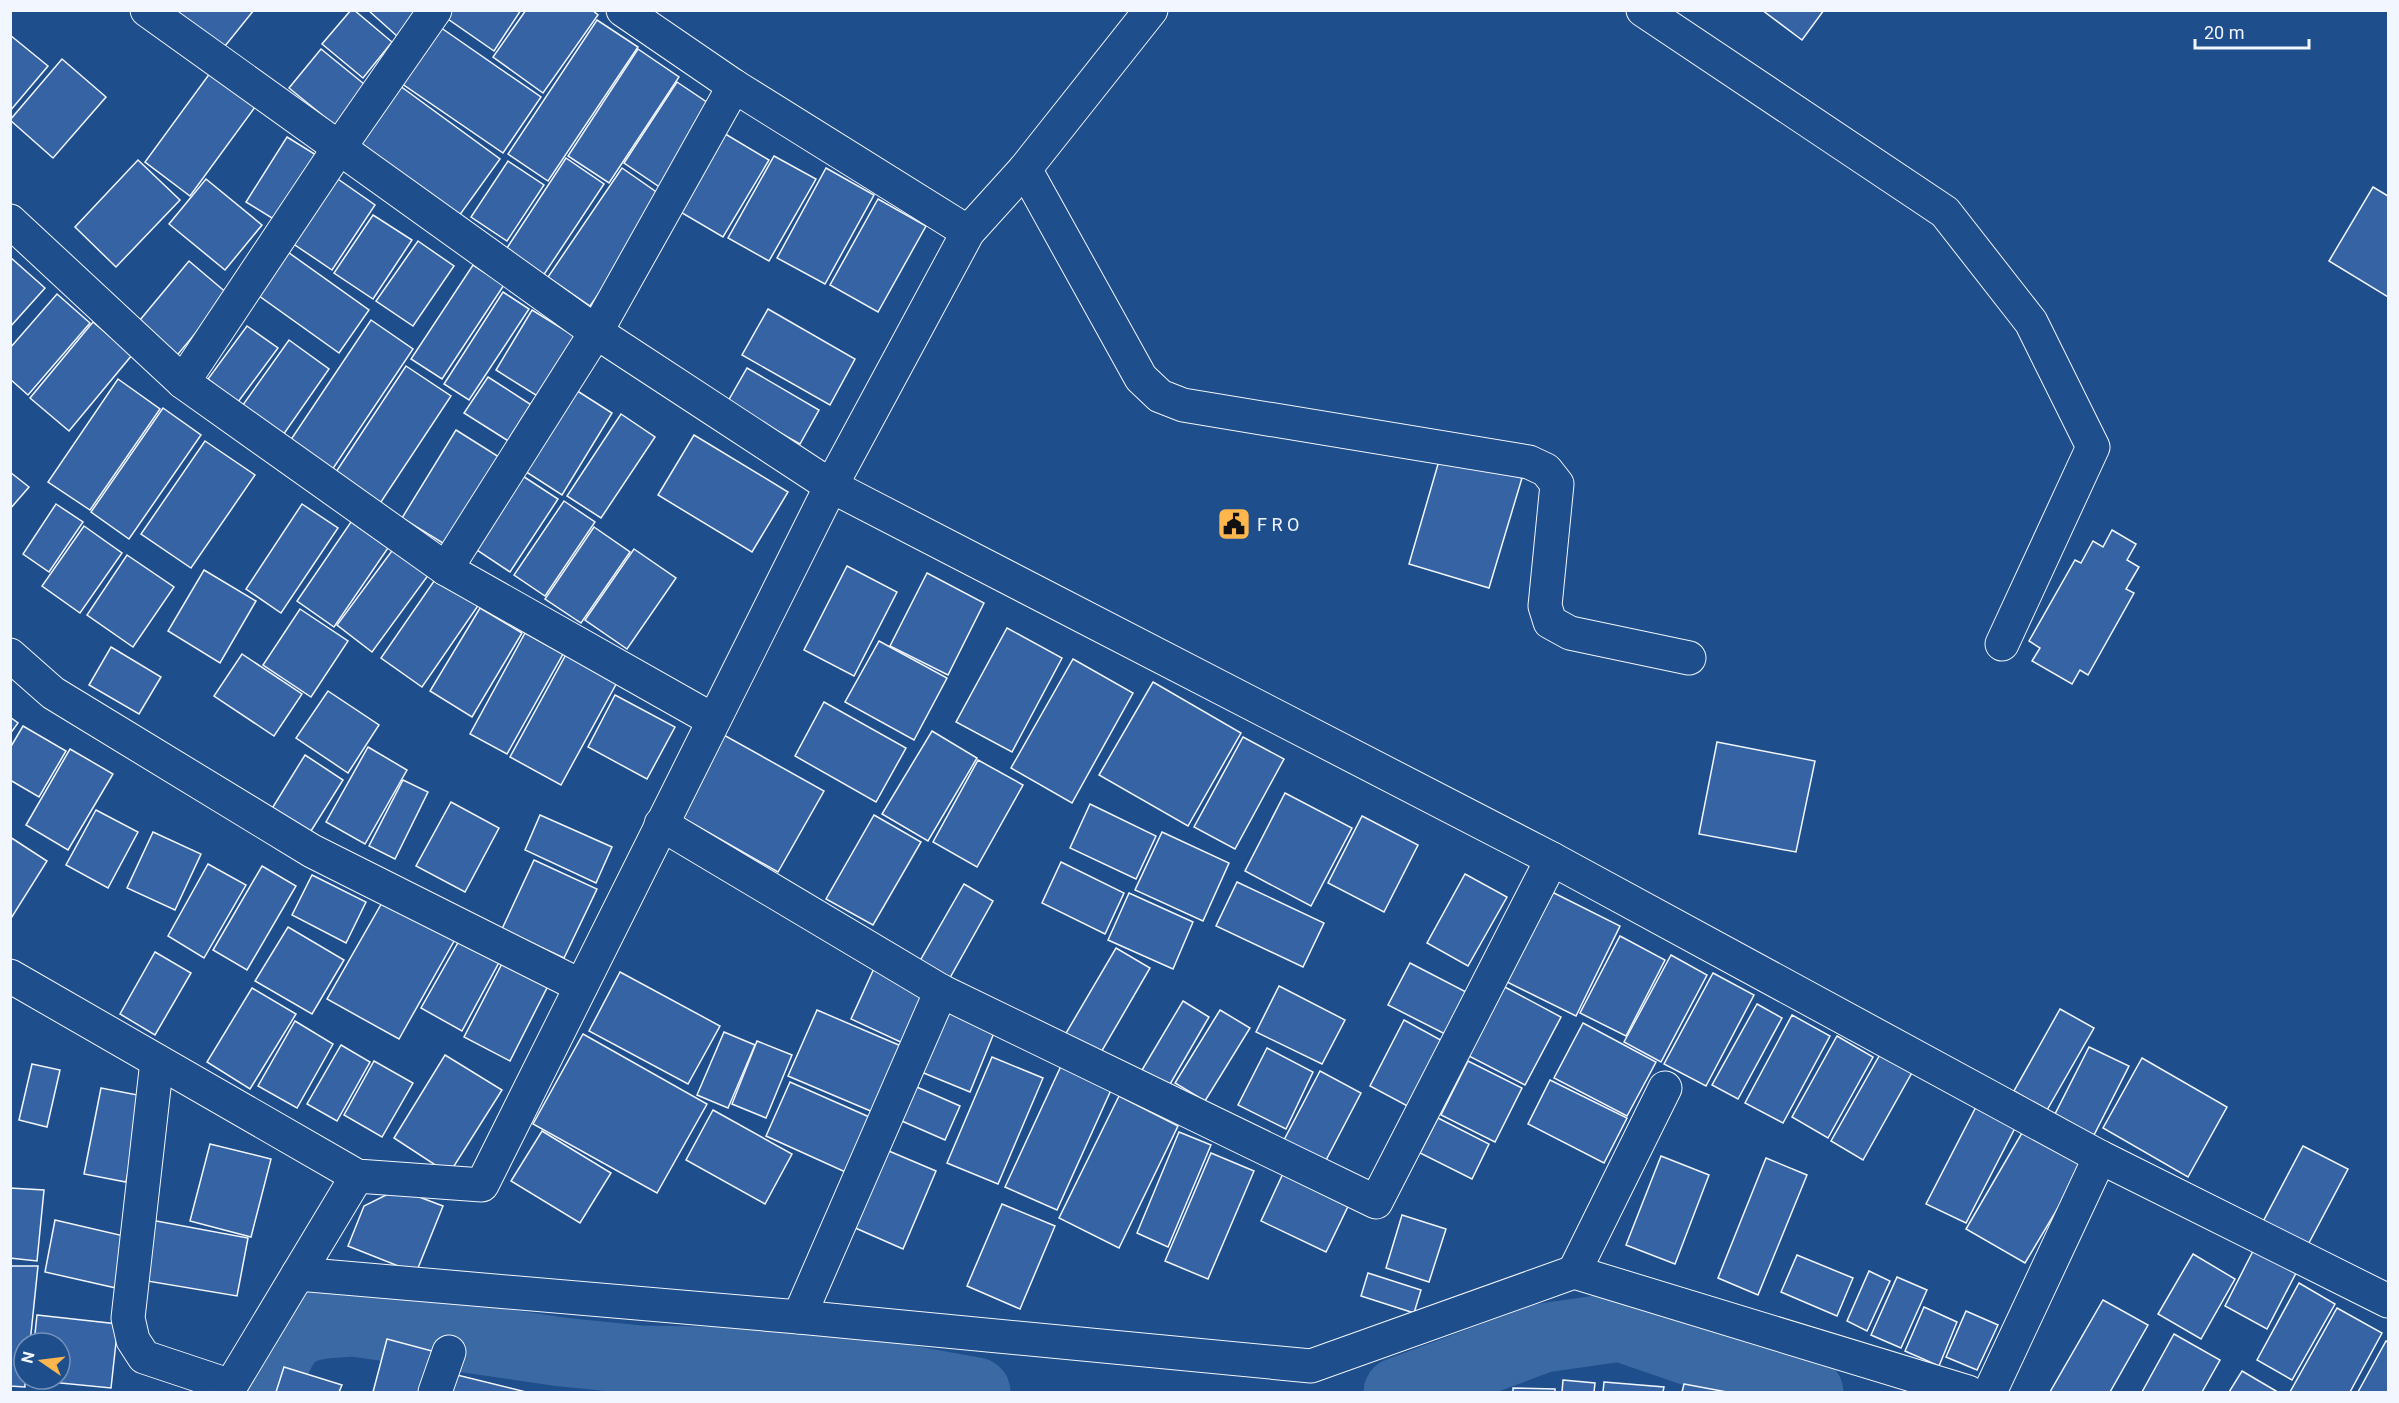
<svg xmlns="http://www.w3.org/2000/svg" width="2399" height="1403" viewBox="0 0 2399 1403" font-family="Roboto,sans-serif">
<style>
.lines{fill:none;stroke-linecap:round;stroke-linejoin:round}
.river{stroke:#3b69a3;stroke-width:69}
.building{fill:#3563a3;stroke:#f2f6ff;stroke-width:1.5}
.minor-casing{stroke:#f2f6ff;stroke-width:35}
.minor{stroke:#1f4e8c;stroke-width:33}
.labels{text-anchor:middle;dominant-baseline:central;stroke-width:4.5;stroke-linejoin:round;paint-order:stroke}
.poi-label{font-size:18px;fill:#f2f6ff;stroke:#1f4e8c;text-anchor:start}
</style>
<rect width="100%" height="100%" fill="#1f4e8c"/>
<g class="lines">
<!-- river -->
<g class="river">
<path d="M 263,1392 C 288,1333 286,1325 354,1322 L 562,1352 L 641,1360 L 815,1363 L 976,1392"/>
<path d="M 1398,1392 L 1543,1338 L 1620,1327 L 1809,1392"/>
</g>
</g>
<!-- building -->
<g class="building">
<path d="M 181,10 L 254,10 L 221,51 L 177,15 Z"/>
<path d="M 351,10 L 354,10 L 392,42 L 363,78 L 322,44 Z"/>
<path d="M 368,10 L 418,10 L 398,37 Z"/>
<path d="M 449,10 L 521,10 L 494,51 L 445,17 Z"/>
<path d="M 526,10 L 592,10 L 598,15 L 543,93 L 493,57 Z"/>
<path d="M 1762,10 L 1824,10 L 1802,40 Z"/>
<path d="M 597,20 L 638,47 L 548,181 L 508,154 Z"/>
<path d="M 437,25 L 541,97 L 503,153 L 398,81 Z"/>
<path d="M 10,35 L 48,66 L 10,111 Z"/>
<path d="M 321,49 L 369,88 L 337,127 L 289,88 Z"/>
<path d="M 638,49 L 679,77 L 609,183 L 568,156 Z"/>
<path d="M 62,59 L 106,97 L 53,158 L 10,120 Z"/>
<path d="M 213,69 L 258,103 L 190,196 L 145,162 Z"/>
<path d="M 677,82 L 717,109 L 664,190 L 624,163 Z"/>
<path d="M 396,83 L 500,159 L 459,216 L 355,140 Z"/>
<path d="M 717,129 L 769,160 L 723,237 L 672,207 Z"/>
<path d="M 287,137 L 321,158 L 280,223 L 246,202 Z"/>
<path d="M 774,156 L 816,179 L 769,261 L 728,238 Z"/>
<path d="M 566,158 L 604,184 L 539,282 L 501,257 Z"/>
<path d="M 138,160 L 180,200 L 116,267 L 75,227 Z"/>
<path d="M 508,161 L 544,185 L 507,241 L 471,217 Z"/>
<path d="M 622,168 L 665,198 L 590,306 L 548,277 Z"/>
<path d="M 826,168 L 874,195 L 825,284 L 777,258 Z"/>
<path d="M 335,177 L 375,205 L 332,270 L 292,243 Z"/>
<path d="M 206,179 L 262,225 L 225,270 L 169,224 Z"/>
<path d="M 2373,187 L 2388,196 L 2388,297 L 2329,261 Z"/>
<path d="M 878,199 L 926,226 L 878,312 L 830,285 Z"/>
<path d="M 373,215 L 412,240 L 373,299 L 334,273 Z"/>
<path d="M 418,241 L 454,266 L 413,326 L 376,301 Z"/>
<path d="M 285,250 L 369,310 L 339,353 L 255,293 Z"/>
<path d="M 10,257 L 45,288 L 10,327 Z"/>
<path d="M 189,261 L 228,294 L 174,359 L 135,326 Z"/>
<path d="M 473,265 L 504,285 L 442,379 L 411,359 Z"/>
<path d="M 503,292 L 529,309 L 469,400 L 444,384 Z"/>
<path d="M 57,294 L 90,323 L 28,395 L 10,379 L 10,348 Z"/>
<path d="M 768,309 L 855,359 L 830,405 L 742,355 Z"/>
<path d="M 532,310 L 576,337 L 539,397 L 496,370 Z"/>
<path d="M 371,320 L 413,349 L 328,476 L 286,447 Z"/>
<path d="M 93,322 L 132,355 L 69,431 L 30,398 Z"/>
<path d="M 247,326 L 278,348 L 238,402 L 208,379 Z"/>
<path d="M 289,340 L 329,369 L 281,438 L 240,409 Z"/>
<path d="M 406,366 L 451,396 L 377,508 L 332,478 Z"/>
<path d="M 747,368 L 819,410 L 800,444 L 727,403 Z"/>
<path d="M 488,377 L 533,406 L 510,442 L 464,413 Z"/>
<path d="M 118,379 L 160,409 L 90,510 L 48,482 Z"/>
<path d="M 568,385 L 612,413 L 562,495 L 517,466 Z"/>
<path d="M 163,408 L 201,435 L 129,539 L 91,512 Z"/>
<path d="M 621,414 L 655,437 L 601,518 L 567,496 Z"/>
<path d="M 456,430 L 499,457 L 446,545 L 402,518 Z"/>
<path d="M 694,435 L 788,492 L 752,552 L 658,495 Z"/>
<path d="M 205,441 L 255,475 L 191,568 L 141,534 Z"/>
<path d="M 1441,454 L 1522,478 L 1489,588 L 1409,564 Z"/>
<path d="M 512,469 L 558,499 L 510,572 L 465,542 Z"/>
<path d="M 10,472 L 29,487 L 10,509 Z"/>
<path d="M 564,501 L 595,522 L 545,596 L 514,575 Z"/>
<path d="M 56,504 L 83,522 L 49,572 L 23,554 Z"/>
<path d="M 302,504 L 338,528 L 281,613 L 246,589 Z"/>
<path d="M 351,522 L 388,548 L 334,627 L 297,601 Z"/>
<path d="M 84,526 L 122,553 L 80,613 L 42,586 Z"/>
<path d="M 594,527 L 630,552 L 581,623 L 545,599 Z"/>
<path d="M 2112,530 L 2136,544 L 2127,560 L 2139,567 L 2126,589 L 2134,593 L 2088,675 L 2080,670 L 2072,684 L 2032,661 L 2040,648 L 2029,641 L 2075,560 L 2081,563 L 2093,541 L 2103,547 Z"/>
<path d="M 397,544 L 432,570 L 372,652 L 337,625 Z"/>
<path d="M 634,549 L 676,578 L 627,649 L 585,620 Z"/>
<path d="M 127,555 L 174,587 L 133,647 L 87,615 Z"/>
<path d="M 847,566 L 897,592 L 854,676 L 804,650 Z"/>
<path d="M 443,568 L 484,597 L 422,687 L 381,658 Z"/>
<path d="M 204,570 L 256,601 L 220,663 L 168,631 Z"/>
<path d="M 927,573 L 984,603 L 948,675 L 890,646 Z"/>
<path d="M 480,608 L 522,633 L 472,717 L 430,691 Z"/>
<path d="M 300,609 L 348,641 L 311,697 L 263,665 Z"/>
<path d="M 1007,628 L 1062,658 L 1012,752 L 956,722 Z"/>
<path d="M 525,633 L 563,654 L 507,754 L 470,734 Z"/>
<path d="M 879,641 L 947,678 L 914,740 L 845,702 Z"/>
<path d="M 111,647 L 161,677 L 139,714 L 89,685 Z"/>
<path d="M 569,649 L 620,677 L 561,785 L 510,757 Z"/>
<path d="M 242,654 L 302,694 L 274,736 L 214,696 Z"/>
<path d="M 1073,659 L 1133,693 L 1072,803 L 1011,768 Z"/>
<path d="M 1153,682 L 1241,733 L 1188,826 L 1099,775 Z"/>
<path d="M 328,691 L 379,725 L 348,773 L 296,738 Z"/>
<path d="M 615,695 L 675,727 L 647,779 L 588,747 Z"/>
<path d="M 824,702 L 906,748 L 876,802 L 795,756 Z"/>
<path d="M 10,717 L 18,723 L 10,734 Z"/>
<path d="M 23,726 L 66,751 L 39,797 L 10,780 L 10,748 Z"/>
<path d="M 932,731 L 977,758 L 928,841 L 882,814 Z"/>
<path d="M 722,734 L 824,791 L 778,872 L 676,814 Z"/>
<path d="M 1243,737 L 1284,759 L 1235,849 L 1194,827 Z"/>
<path d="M 1717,742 L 1815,761 L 1796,852 L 1699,834 Z"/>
<path d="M 368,747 L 407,770 L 365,844 L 326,822 Z"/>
<path d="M 70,749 L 113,774 L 68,850 L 26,825 Z"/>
<path d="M 305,755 L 343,780 L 306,839 L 268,815 Z"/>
<path d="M 978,760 L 1023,785 L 977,867 L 933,842 Z"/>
<path d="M 403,780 L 428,792 L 395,859 L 369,846 Z"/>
<path d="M 1285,793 L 1352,828 L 1311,906 L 1245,871 Z"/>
<path d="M 451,802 L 499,828 L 465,892 L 416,866 Z"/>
<path d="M 1090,804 L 1156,836 L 1136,879 L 1070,848 Z"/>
<path d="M 96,810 L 138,832 L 108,888 L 66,865 Z"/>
<path d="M 540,815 L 612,847 L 596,883 L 525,850 Z"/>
<path d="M 874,815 L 921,842 L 873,925 L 826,899 Z"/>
<path d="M 1362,816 L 1418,845 L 1384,912 L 1328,883 Z"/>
<path d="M 153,832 L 201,854 L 175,910 L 127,888 Z"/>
<path d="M 1162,832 L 1229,863 L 1203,921 L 1135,890 Z"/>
<path d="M 10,837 L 47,861 L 10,920 Z"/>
<path d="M 534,860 L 597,889 L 564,958 L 502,929 Z"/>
<path d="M 1061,862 L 1124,893 L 1105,934 L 1042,903 Z"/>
<path d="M 208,864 L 246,885 L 204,958 L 168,936 Z"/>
<path d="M 262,866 L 296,886 L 247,970 L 213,950 Z"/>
<path d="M 1465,874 L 1507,897 L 1468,966 L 1427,943 Z"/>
<path d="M 312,875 L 366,902 L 346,943 L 292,915 Z"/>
<path d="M 1237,882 L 1324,923 L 1303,967 L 1216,926 Z"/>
<path d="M 964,884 L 993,901 L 947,983 L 917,966 Z"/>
<path d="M 1552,892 L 1620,926 L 1576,1016 L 1507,982 Z"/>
<path d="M 1129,893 L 1193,922 L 1173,969 L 1108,940 Z"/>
<path d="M 387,894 L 458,934 L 399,1039 L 327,999 Z"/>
<path d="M 288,927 L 344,960 L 312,1014 L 255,981 Z"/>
<path d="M 464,932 L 503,955 L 462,1031 L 421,1008 Z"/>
<path d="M 1620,936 L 1665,960 L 1626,1036 L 1580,1013 Z"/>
<path d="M 1116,948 L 1150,968 L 1096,1061 L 1062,1040 Z"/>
<path d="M 155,952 L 191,973 L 155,1035 L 120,1014 Z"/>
<path d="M 507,954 L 552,978 L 510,1061 L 464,1037 Z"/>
<path d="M 1671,955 L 1707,975 L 1661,1062 L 1624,1042 Z"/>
<path d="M 1410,963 L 1470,994 L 1449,1036 L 1388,1005 Z"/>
<path d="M 876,964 L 933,990 L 907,1045 L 851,1019 Z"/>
<path d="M 620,972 L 720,1026 L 688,1084 L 589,1031 Z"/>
<path d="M 1713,973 L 1754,995 L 1706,1086 L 1664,1064 Z"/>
<path d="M 1501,985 L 1561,1017 L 1525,1085 L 1465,1054 Z"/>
<path d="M 1279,986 L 1345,1020 L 1322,1064 L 1256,1032 Z"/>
<path d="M 252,988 L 296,1014 L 250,1089 L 207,1062 Z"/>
<path d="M 1183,1001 L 1209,1017 L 1169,1086 L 1142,1070 Z"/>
<path d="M 1757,1004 L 1782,1018 L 1738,1099 L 1712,1085 Z"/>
<path d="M 941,1006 L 996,1028 L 970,1092 L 914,1069 Z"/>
<path d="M 2060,1009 L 2094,1028 L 2047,1110 L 2014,1091 Z"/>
<path d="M 817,1010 L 908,1049 L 880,1115 L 788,1076 Z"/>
<path d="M 1220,1010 L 1250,1028 L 1205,1101 L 1175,1083 Z"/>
<path d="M 1792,1015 L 1830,1036 L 1783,1123 L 1745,1103 Z"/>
<path d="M 1404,1020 L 1448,1044 L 1413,1109 L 1370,1086 Z"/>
<path d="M 295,1021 L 333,1044 L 297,1108 L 258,1086 Z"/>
<path d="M 1583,1023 L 1656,1062 L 1627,1116 L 1554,1078 Z"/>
<path d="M 724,1032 L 755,1045 L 728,1108 L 697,1095 Z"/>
<path d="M 583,1034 L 707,1104 L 657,1193 L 533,1124 Z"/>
<path d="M 1837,1036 L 1873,1057 L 1828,1138 L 1792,1117 Z"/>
<path d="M 757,1041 L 792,1055 L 766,1118 L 732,1104 Z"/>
<path d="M 341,1045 L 370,1062 L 337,1121 L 307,1104 Z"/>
<path d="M 2089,1047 L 2129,1066 L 2094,1135 L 2054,1116 Z"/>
<path d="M 1267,1048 L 1313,1072 L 1286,1129 L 1238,1105 Z"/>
<path d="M 1882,1051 L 1914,1069 L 1863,1160 L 1831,1141 Z"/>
<path d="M 445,1055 L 502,1090 L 449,1174 L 394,1138 Z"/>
<path d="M 992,1057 L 1043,1078 L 998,1184 L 947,1163 Z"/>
<path d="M 2142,1058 L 2227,1107 L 2188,1177 L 2103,1128 Z"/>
<path d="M 374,1061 L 413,1083 L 382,1137 L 344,1115 Z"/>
<path d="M 1468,1061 L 1522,1088 L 1495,1142 L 1441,1115 Z"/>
<path d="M 32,1064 L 60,1070 L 47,1127 L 19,1120 Z"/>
<path d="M 1061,1066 L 1111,1090 L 1057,1210 L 1005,1187 Z"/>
<path d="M 1320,1071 L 1361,1093 L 1325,1162 L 1284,1140 Z"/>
<path d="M 1550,1080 L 1627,1118 L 1604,1163 L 1528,1124 Z"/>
<path d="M 790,1082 L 876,1120 L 852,1175 L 766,1136 Z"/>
<path d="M 910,1084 L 960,1106 L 945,1140 L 895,1118 Z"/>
<path d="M 101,1088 L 143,1096 L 126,1182 L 84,1174 Z"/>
<path d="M 1119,1096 L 1178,1126 L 1119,1248 L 1059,1218 Z"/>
<path d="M 1976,1107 L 2015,1128 L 1966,1223 L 1926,1204 Z"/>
<path d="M 713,1110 L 792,1154 L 765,1204 L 686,1160 Z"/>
<path d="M 1438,1118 L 1489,1144 L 1472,1179 L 1420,1153 Z"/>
<path d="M 2026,1126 L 2086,1161 L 2025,1263 L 1966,1229 Z"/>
<path d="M 542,1131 L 611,1173 L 580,1223 L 511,1181 Z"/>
<path d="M 1179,1132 L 1211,1145 L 1168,1247 L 1137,1233 Z"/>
<path d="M 210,1144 L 271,1159 L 251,1237 L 190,1221 Z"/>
<path d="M 877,1146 L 936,1171 L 903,1249 L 844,1223 Z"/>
<path d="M 2303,1146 L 2348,1169 L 2302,1256 L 2257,1233 Z"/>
<path d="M 1211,1153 L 1254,1171 L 1208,1279 L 1165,1261 Z"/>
<path d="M 1661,1156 L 1709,1175 L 1675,1264 L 1626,1245 Z"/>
<path d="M 1766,1158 L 1807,1175 L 1758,1295 L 1718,1278 Z"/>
<path d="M 1286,1167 L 1352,1198 L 1326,1252 L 1261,1221 Z"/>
<path d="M 10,1188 L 44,1190 L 37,1261 L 10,1258 Z"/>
<path d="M 398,1189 L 443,1206 L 416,1273 L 348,1246 L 364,1206 Z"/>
<path d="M 1002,1204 L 1055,1226 L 1020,1309 L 967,1286 Z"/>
<path d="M 1402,1215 L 1446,1229 L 1429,1282 L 1386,1268 Z"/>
<path d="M 55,1220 L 124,1236 L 116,1288 L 45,1272 Z"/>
<path d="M 151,1220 L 248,1238 L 237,1296 L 141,1280 Z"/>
<path d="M 2253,1251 L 2296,1273 L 2267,1329 L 2225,1306 Z"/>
<path d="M 2193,1254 L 2235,1279 L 2201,1339 L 2158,1314 Z"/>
<path d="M 1797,1255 L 1853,1278 L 1837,1316 L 1781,1292 Z"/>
<path d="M 10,1266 L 38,1266 L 30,1343 L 24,1343 L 25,1387 L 10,1386 Z"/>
<path d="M 1869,1271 L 1890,1281 L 1867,1331 L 1847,1321 Z"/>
<path d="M 1368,1273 L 1421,1290 L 1414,1313 L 1361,1296 Z"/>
<path d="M 1897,1277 L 1927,1290 L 1901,1348 L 1871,1335 Z"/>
<path d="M 2299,1283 L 2335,1304 L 2292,1380 L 2257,1360 Z"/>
<path d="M 2103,1300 L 2148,1325 L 2110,1392 L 2050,1392 Z"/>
<path d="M 1924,1307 L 1957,1322 L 1939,1366 L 1905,1351 Z"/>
<path d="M 2337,1308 L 2382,1333 L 2350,1392 L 2290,1392 Z"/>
<path d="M 1966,1311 L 1998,1325 L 1977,1370 L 1946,1357 Z"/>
<path d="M 37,1315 L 118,1324 L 111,1388 L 30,1380 L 60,1379 L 60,1343 L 34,1343 Z"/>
<path d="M 2174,1334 L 2220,1360 L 2202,1392 L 2142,1392 Z"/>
<path d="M 387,1339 L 432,1351 L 422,1392 L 373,1392 Z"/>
<path d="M 2386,1341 L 2388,1342 L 2388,1392 L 2358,1392 Z"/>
<path d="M 284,1367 L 342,1385 L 339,1392 L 276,1392 Z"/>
<path d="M 2242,1371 L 2276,1391 L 2275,1392 L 2229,1392 Z"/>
<path d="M 453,1374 L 526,1392 L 448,1392 Z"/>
<path d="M 1563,1380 L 1595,1383 L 1594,1392 L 1562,1392 Z"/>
<path d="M 1604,1382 L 1664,1387 L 1663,1392 L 1603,1392 Z"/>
<path d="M 1684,1384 L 1727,1392 L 1682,1392 Z"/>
<path d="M 1513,1388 L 1555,1389 L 1555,1392 L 1513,1392 Z"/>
</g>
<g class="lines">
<!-- minor casing -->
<g class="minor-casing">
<g id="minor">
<path d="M 147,10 L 596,332 L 831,486 L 1552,859 L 2100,1157 L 2388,1301"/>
<path d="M 623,10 L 734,86 L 968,232"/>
<path d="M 1643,10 L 1945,212 L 2031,322 L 2093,447 L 2002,644"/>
<path d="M 1025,169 L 1141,378 L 1160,396 L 1183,405 L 1529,462 L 1546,470 L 1557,484 L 1545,606 L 1550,622 L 1570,633 L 1689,658"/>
<path d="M 10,221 L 183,382 L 446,569 L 713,720"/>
<path d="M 183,382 L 339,148 L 435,10"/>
<path d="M 446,569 L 596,332 L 734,86"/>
<path d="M 10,655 L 53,693 L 312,851 L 581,986"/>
<path d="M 661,824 L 941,991 L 1376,1202 L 1552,859"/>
<path d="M 10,976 L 357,1176 L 482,1185 L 831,486 L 968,232 L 1025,169 L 1151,10"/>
<path d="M 157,1061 L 128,1318 L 133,1340 L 144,1357 L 231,1386"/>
<path d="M 1574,1272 L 1665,1088"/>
<path d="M 298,1274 L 799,1317 L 1311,1366 L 1574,1272 L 1968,1392"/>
<path d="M 799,1317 L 941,991"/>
<path d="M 227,1392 L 357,1176"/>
<path d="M 435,1392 L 449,1352"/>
<path d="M 1990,1392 L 2100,1157"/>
</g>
</g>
<!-- minor -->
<use href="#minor" class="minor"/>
</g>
<!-- icons -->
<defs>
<g id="civic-square" transform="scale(1.725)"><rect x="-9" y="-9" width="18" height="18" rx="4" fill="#ffb74d" stroke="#1f4e8c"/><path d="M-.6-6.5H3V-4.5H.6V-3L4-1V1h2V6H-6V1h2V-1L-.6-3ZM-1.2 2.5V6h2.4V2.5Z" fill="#111"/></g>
</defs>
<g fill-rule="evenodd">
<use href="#civic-square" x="1234" y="524"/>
</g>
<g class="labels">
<!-- poi labels -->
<g class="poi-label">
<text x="1257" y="524">F R O</text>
</g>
</g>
<!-- border -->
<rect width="2399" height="1403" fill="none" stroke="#f2f6ff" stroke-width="24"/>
<!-- north arrow -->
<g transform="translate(42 1361) rotate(284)"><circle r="28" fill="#1f4e8c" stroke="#7391ba" stroke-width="1.5"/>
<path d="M0-4.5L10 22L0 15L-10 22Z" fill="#ffb74d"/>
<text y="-9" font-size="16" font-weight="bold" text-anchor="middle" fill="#f2f6ff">N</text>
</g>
<!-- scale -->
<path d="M2195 39v9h114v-9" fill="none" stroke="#f2f6ff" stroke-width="3"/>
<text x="2204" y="39" font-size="18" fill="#f2f6ff" stroke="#1f4e8c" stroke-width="4.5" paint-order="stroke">20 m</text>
</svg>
